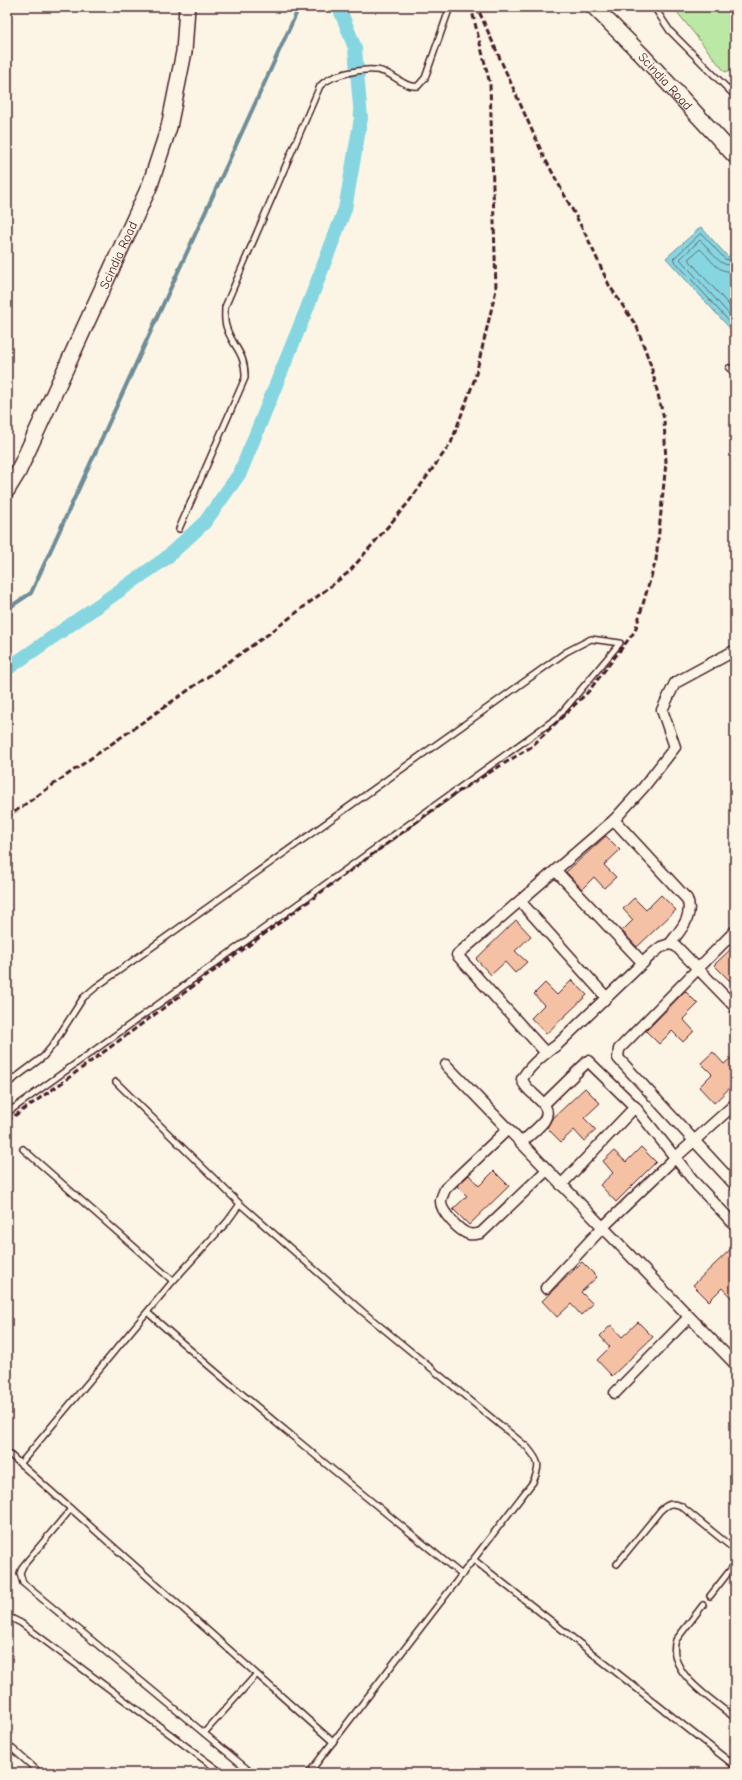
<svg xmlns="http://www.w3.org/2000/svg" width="742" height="1780" viewBox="0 0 742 1780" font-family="'Comic Neue',sans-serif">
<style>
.green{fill:#bbe8a5;stroke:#828468}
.water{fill:#86d6e1;stroke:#6e8d98}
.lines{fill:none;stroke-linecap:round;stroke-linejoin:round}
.shore{stroke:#626874;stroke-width:1}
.stream{stroke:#6e8d98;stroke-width:4}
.canal{stroke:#86d6e1;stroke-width:14}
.building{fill:#f4c1a5;stroke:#4a1f2b}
.lane-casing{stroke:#4a1f2b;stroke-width:8}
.street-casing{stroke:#4a1f2b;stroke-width:13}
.secondary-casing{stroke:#4a1f2b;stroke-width:18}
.lane{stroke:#fcf5e5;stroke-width:5}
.street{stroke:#fcf5e5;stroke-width:10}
.secondary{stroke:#fcf5e5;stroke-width:15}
.rail{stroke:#4a1f2b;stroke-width:3;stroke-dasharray:6 3;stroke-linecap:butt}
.labels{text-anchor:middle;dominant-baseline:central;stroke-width:4;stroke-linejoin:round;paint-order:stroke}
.street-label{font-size:13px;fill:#4a1f2b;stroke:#fcf5e5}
</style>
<rect width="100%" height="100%" fill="#fcf5e5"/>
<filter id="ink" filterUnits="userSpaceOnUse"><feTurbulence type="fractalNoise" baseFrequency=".025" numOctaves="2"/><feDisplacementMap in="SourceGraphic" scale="8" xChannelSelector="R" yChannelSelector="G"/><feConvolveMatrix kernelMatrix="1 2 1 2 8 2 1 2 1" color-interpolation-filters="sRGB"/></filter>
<g filter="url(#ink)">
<!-- green -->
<path class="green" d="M 673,7 L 735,7 L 735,69 L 725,72 Z"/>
<!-- water -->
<path class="water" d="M 701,227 L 728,257 L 735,250 L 735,334 L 666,258 Z"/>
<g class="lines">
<!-- shore -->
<g class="shore">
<path d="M 735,256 L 730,260 L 725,259 L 701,233 L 673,259 L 735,328"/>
<path d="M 735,263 C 721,272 710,248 700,240 L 680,259 L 735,321"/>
<path d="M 735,270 C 718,276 711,258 700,249 L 688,259 L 735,312"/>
</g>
<!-- stream -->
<path class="stream" d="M 7,609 L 31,593 L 296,14 L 293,7"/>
<!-- canal -->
<path class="canal" d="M 7,669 L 165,559 L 205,522 L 240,473 L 306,311 L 345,209 L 361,118 L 355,48 L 339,7"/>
</g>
<!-- building -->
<g class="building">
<path d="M 606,836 L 620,850 L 604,865 L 616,877 L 604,888 L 594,877 L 582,889 L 566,872 Z"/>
<path d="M 661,895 L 676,910 L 637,947 L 622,931 L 633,920 L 623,909 L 634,898 L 646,910 Z"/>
<path d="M 516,920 L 531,936 L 515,951 L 527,962 L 515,973 L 505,962 L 491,975 L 476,959 Z"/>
<path d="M 735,945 L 735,975 L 730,981 L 714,965 Z"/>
<path d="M 572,980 L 587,995 L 546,1034 L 531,1018 L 544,1005 L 534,994 L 545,983 L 557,995 Z"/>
<path d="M 685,991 L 698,1004 L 683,1019 L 694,1031 L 683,1042 L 672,1031 L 659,1044 L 646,1031 Z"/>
<path d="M 713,1052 L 724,1064 L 735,1054 L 735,1083 L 714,1103 L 699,1087 L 712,1074 L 701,1063 Z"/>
<path d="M 585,1088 L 600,1103 L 584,1118 L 596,1130 L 584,1141 L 574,1130 L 561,1142 L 547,1128 L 551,1120 Z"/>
<path d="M 641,1147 L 656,1162 L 616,1202 L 600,1185 L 613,1173 L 603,1161 L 614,1151 L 626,1162 Z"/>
<path d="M 494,1171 L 509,1186 L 469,1225 L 453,1209 L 467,1196 L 457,1186 L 469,1175 L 479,1186 Z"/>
<path d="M 735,1245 L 735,1302 L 722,1288 L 709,1301 L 693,1285 Z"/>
<path d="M 582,1262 L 597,1277 L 581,1292 L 593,1304 L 581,1315 L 571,1304 L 557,1317 L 542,1301 Z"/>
<path d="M 638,1322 L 653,1337 L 612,1376 L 597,1360 L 610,1347 L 600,1336 L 611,1325 L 622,1337 Z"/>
</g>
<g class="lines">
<!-- lane casing -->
<g class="lane-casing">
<g id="lane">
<path d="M 654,7 L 670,31 L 735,96"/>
<path d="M 729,368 L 735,373"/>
<path d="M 179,529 L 245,378 C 246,352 232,347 226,326 C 224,320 225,313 225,307 L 320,86 C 331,74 369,66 384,72 C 396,76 405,88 418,86 L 425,78 L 450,7"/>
<path d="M 7,1073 L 14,1079"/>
<path d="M 116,1082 L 240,1204 L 363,1312 L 527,1447 C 539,1461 541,1465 533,1482 L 309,1773"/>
<path d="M 7,1084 L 43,1057 L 53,1045 L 83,998 L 96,987 L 566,652 L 591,639 L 620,643 L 558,717 L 7,1113"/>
<path d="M 23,1149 L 173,1281"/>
<path d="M 148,1313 C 250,1403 356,1489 462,1575"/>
<path d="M 7,1452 L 333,1742"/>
<path d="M 20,1464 L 173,1281 L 227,1222 L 240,1204"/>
<path d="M 71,1509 L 23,1566 L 20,1573 L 23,1583 L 252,1773"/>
<path d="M 474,1560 L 735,1766"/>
<path d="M 617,1564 L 660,1511 C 667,1504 672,1502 681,1506 L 735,1550"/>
<path d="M 710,1596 L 735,1564"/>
<path d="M 703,1605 L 676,1640 C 665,1672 714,1701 735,1718"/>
<path d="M 7,1616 L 21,1623 L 222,1773"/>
<path d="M 204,1733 L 256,1675"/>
<path d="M 7,1744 L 40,1773"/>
</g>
</g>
<!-- street casing -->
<g class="street-casing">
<g id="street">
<path d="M 614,820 L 643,788 L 675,747 L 662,710 L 675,683 L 734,651"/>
<path d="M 556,871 L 643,963"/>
<path d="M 520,901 L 606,997"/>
<path d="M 735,931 L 619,1049 L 618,1058 L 735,1185"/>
<path d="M 546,1053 L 457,955 L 614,820 L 687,899 C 694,917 680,930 670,944"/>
<path d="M 446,1065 L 735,1364"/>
<path d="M 544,1104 L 588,1061 L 635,1107 L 697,1185 L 735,1225"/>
<path d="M 508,1129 L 445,1189 C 444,1193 441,1197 441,1201 C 440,1211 460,1232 469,1234 C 472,1235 477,1234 481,1233 L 547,1170"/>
<path d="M 521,1143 C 528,1136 538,1129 544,1121 C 556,1103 526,1095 522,1079 C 530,1065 544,1054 557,1045 L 651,955 L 661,947 L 670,944 L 676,946 L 735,1007"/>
<path d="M 561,1185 L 635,1107"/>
<path d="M 546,1288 L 603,1227 L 676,1157 L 735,1104"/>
<path d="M 615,1393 L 689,1317"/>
</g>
</g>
<!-- secondary casing -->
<g class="secondary-casing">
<g id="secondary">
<path id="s1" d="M 594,7 L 642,55 L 735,156"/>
<path id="s2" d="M 7,490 L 18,472 L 150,185 L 169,127 L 184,52 L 187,7"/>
</g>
</g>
<!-- lane -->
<use href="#lane" class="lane"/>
<!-- street -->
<use href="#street" class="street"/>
<!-- secondary -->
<use href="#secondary" class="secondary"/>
<!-- rail -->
<g class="rail">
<path d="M 7,817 L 270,633 L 349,572 L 408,503 L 451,443 L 475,378 L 496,290 L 490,84 L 471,7"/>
<path d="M 7,1121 L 56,1087 L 456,793 L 531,747 L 588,692 L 635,631 L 656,560 L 666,463 L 664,419 L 651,366 L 637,327 L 609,285 L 588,239 L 543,155 L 477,7"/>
</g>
</g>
</g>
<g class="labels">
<!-- street labels -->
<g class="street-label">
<text stroke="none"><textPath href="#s1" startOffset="103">Scindia Road</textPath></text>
<text stroke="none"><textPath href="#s2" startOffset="260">Scindia Road</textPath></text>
</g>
</g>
<!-- margin -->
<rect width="742" height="1780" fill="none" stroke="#fcf5e5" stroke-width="24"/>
<rect x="12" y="12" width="718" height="1756" fill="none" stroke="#4a1f2b" stroke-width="1.5" filter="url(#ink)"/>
</svg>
